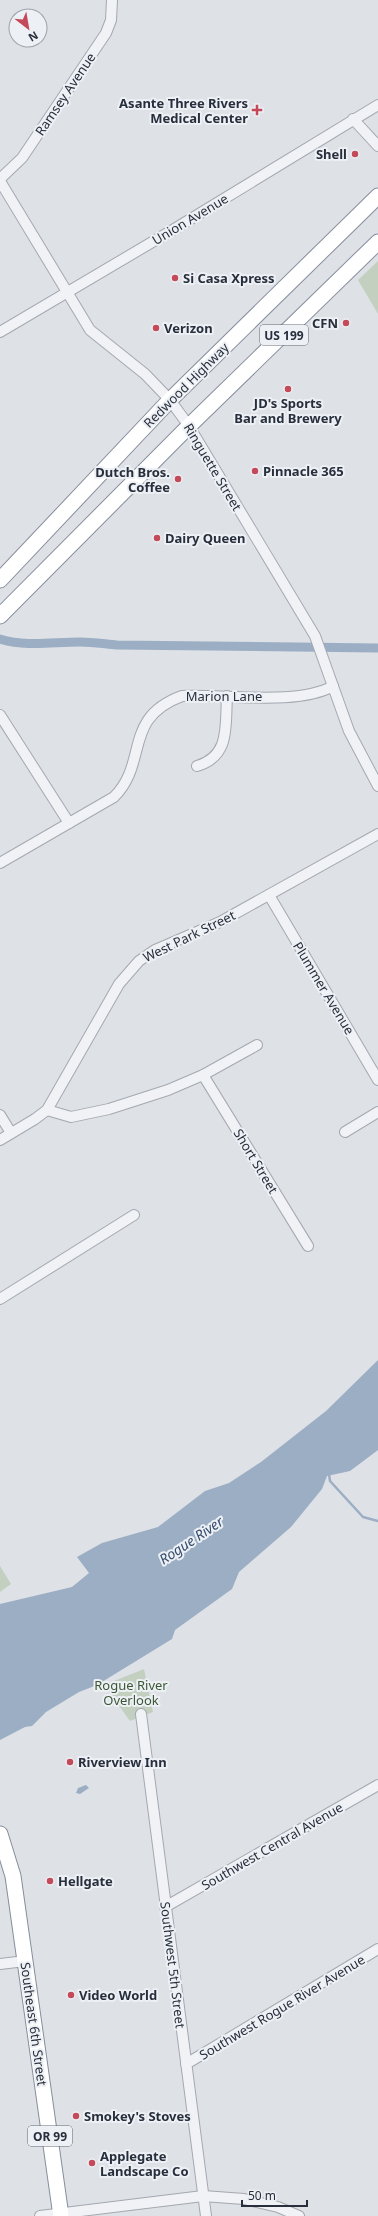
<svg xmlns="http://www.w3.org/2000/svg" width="378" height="2216" viewBox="0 0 378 2216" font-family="'Noto Sans',sans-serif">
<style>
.green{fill:#c3d0c0}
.water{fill:#9baec4}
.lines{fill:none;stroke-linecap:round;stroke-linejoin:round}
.stream{stroke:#9baec4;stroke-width:2.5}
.canal{stroke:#9baec4;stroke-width:9}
.minor-casing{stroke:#a4a8b0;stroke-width:12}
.highway-casing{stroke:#868e9c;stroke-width:17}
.minor{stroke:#f0f2f5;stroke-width:10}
.highway{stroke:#fff;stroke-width:15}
.poi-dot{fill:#c44a59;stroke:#edf0f4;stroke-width:1.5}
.labels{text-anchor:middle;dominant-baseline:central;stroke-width:4;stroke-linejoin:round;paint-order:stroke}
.shield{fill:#edf0f4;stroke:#636973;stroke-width:1}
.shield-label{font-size:12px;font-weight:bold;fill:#282f3c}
.street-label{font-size:13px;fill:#282f3c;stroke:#edf0f4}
.poi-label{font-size:13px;font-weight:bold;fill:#282f3c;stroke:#edf0f4;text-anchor:start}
.park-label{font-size:13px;fill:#3c5736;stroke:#edf0f4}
.water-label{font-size:14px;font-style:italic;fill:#354d6d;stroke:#edf0f4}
</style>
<rect width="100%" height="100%" fill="#dee1e6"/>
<!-- green -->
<g class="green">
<path d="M 378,261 L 378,314 L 358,280 Z"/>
<path d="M 0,1566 L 11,1584 L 0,1592 Z"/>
<path d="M 144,1669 L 153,1712 L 130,1721 L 104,1685 Z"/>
</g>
<!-- water -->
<g class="water">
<path d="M 378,1360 L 378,1450 L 350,1471 L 327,1476 L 322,1489 L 291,1527 L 239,1572 L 232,1589 L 175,1630 L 172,1639 L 97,1685 L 79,1692 L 46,1712 L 32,1726 L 25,1727 L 0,1740 L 0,1604 L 72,1587 L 89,1573 L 77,1557 L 102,1543 L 158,1527 L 205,1491 L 229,1483 L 261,1462 L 326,1411 Z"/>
<path d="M 86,1785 L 89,1788 L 80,1794 L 76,1793 L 78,1788 Z"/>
</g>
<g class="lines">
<!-- stream -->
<path class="stream" d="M 329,1474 L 330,1481 L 363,1517 L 378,1521"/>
<!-- canal -->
<path class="canal" d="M 0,639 C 27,647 52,642 80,642 C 92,642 105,644 117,645 L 378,648"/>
<!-- minor casing -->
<g class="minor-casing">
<g id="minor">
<path d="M 353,119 L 378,146"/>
<path d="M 0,179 L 22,158 L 106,33 L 111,20 L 112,0"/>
<path d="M 0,181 L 90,330 L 145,374 L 170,400 L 189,426 L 315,636 L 349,731 L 378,786"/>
<path d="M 0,332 L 176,228 L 378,105"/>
<path d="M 0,715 L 69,823"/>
<path d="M 197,766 C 231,756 225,725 227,696"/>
<path d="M 0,863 L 114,797 C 149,762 122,718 182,696 C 224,694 298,706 333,686"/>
<path d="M 269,895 L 378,1080"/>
<path d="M 203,1075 L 308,1246"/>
<path d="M 47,1110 L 71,1117 L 109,1109 L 168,1090 L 203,1075 L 257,1045"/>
<path d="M 0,1115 L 11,1133"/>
<path d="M 345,1132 L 378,1112"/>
<path d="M 0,1140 L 35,1119 L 47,1110 L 119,984 L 139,961 L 155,950 L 220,922 L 378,834"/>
<path d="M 0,1299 L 134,1215"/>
<path d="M 141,1714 L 206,2216"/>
<path d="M 165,1907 L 378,1785"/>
<path d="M 0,1964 L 25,1961"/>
<path d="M 186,2064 L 378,1949"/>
<path d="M 40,2216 L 203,2196 L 244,2199 L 278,2207 L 299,2216"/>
</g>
</g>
<!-- highway casing -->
<g class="highway-casing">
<g id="highway">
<path d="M 0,580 L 170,400 L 378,196"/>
<path d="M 0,616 L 189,426 L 378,242"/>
<path d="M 0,1834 L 13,1876 L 61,2216"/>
</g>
</g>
<!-- minor -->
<use href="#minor" class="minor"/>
<!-- highway -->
<use href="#highway" class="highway"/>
</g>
<!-- markers -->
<g class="poi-dot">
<path d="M255 104h4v4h4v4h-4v4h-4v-4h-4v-4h4z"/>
<circle cx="355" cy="154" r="4"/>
<circle cx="175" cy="278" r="4"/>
<circle cx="346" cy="323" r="4"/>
<circle cx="156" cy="328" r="4"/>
<circle cx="288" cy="389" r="4"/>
<circle cx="255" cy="471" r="4"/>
<circle cx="178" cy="479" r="4"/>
<circle cx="157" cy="538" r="4"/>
<circle cx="70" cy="1762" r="4"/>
<circle cx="50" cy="1881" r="4"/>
<circle cx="71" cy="1995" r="4"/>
<circle cx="76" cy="2116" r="4"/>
<circle cx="92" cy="2163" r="4"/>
</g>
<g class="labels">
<!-- shield labels -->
<g class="shield">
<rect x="260" y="325" width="48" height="20" rx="3"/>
<rect x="28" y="2126" width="44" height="20" rx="3"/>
</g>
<g class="shield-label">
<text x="284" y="335">US 199</text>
<text x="50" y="2136">OR 99</text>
</g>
<!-- street labels -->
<g class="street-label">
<text transform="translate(65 94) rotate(-56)">Ramsey Avenue</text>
<text transform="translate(190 219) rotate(-31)">Union Avenue</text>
<text transform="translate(186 385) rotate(-45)">Redwood Highway</text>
<text transform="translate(213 467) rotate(59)">Ringuette Street</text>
<text x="224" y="696">Marion Lane</text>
<text transform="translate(189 936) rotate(-26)">West Park Street</text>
<text transform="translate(324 988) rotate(59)">Plummer Avenue</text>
<text transform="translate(256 1161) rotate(59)">Short Street</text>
<text transform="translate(272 1846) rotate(-30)">Southwest Central Avenue</text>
<text transform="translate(173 1965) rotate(83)">Southwest 5th Street</text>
<text transform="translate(282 2007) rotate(-31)">Southwest Rogue River Avenue</text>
<text transform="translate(34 2024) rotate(82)">Southeast 6th Street</text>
</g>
<!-- poi labels -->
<g class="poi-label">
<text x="248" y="103" text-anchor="end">Asante Three Rivers<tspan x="248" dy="15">Medical Center</tspan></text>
<text x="347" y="154" text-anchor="end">Shell</text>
<text x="183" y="278">Si Casa Xpress</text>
<text x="338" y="323" text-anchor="end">CFN</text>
<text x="164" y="328">Verizon</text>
<text x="288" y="403" text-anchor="middle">JD's Sports<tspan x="288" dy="15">Bar and Brewery</tspan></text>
<text x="263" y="471">Pinnacle 365</text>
<text x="170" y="472" text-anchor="end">Dutch Bros.<tspan x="170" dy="15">Coffee</tspan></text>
<text x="165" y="538">Dairy Queen</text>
<text x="78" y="1762">Riverview Inn</text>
<text x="58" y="1881">Hellgate</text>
<text x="79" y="1995">Video World</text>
<text x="84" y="2116">Smokey's Stoves</text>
<text x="100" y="2156">Applegate<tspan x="100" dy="15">Landscape Co</tspan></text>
</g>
<!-- park labels -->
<g class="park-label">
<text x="131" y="1685">Rogue River<tspan x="131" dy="15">Overlook</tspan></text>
</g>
<!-- water labels -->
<g class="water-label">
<text transform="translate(191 1540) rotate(-34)">Rogue River</text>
</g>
</g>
<!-- north arrow -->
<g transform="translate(28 28) rotate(149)"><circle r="19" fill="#edf0f4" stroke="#9ea3aa"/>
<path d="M0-3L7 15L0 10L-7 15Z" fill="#c44a59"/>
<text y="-6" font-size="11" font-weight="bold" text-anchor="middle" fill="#282f3c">N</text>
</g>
<!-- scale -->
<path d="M242 2200v6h65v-6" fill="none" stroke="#282f3c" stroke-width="2"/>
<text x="248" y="2200" font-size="12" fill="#282f3c" stroke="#edf0f4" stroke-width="3" paint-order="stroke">50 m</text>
</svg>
